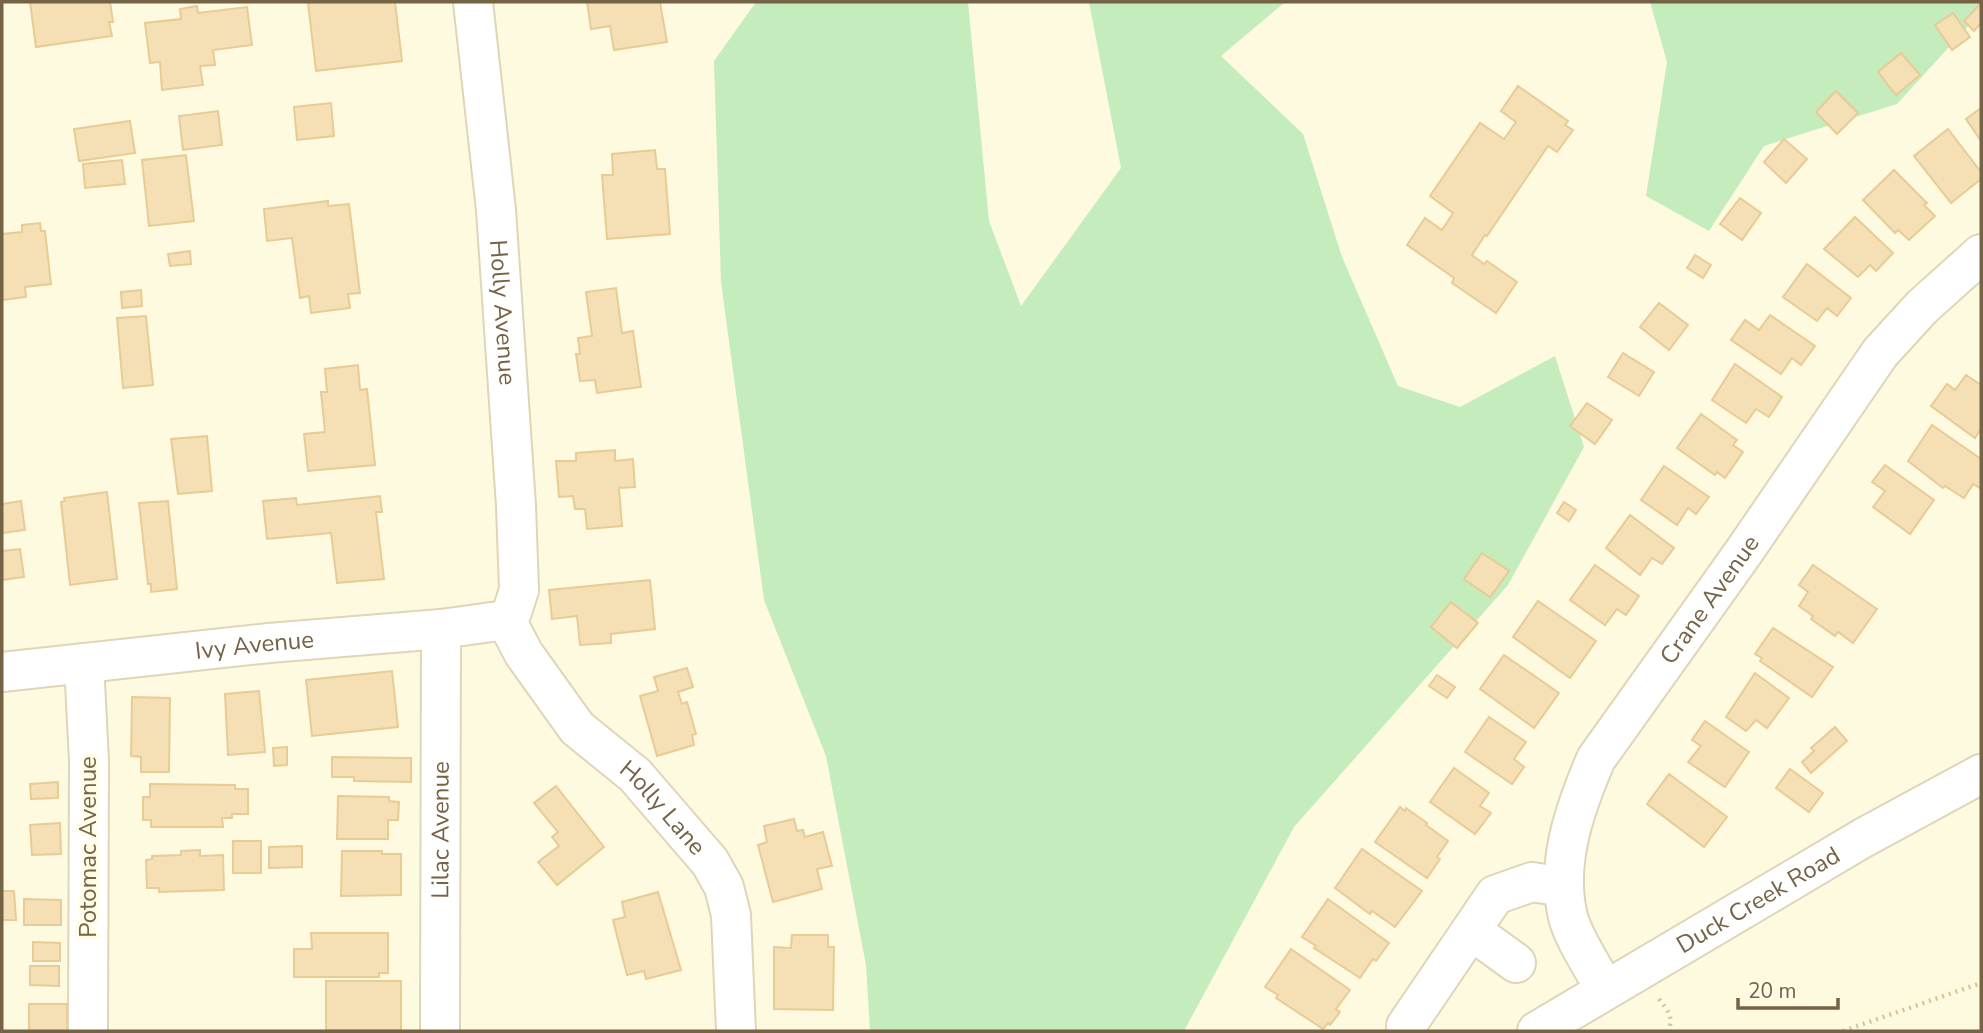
<svg xmlns="http://www.w3.org/2000/svg" width="1983" height="1033" viewBox="0 0 1983 1033" font-family="'Nunito Sans',sans-serif">
<style>
.green{fill:#c4ecbd}
.building{fill:#f5dfb5;stroke:#e8cb95;stroke-width:2}
.lines{fill:none;stroke-linecap:round;stroke-linejoin:round}
.minor-casing{stroke:#dfd5b8;stroke-width:42}
.path{stroke:#d9c399;stroke-width:4.5;stroke-dasharray:2 5;stroke-linecap:butt}
.minor{stroke:#fff;stroke-width:38}
.labels{text-anchor:middle;dominant-baseline:central;stroke-width:7;stroke-linejoin:round;paint-order:stroke}
.street-label{font-size:24px;fill:#756346;stroke:#fffce7}
</style>
<rect width="100%" height="100%" fill="#fefadf"/>
<!-- green -->
<g class="green">
<path d="M 756,2 L 968,2 L 989,221 L 1021,306 L 1121,168 L 1089,2 L 1285,2 L 1221,56 L 1303,134 L 1342,257 L 1398,386 L 1460,407 L 1555,356 L 1584,447 L 1508,585 L 1294,827 L 1184,1031 L 870,1031 L 866,965 L 826,756 L 764,600 L 721,282 L 714,61 Z"/>
<path d="M 1650,2 L 1981,2 L 1981,12 L 1897,104 L 1764,146 L 1709,231 L 1646,196 L 1667,62 Z"/>
</g>
<!-- building -->
<g class="building">
<path d="M 30,2 L 110,2 L 113,22 L 109,22 L 112,36 L 36,47 Z"/>
<path d="M 320,2 L 395,2 L 402,61 L 316,71 L 308,3 Z"/>
<path d="M 587,2 L 660,2 L 667,42 L 614,50 L 610,26 L 591,29 Z"/>
<path d="M 1981,3 L 1981,23 L 1974,31 L 1964,21 Z"/>
<path d="M 197,6 L 198,13 L 247,7 L 252,45 L 213,50 L 215,65 L 200,66 L 203,85 L 162,90 L 160,62 L 150,63 L 145,23 L 181,19 L 180,9 Z"/>
<path d="M 1953,13 L 1970,37 L 1952,50 L 1935,25 Z"/>
<path d="M 1901,53 L 1920,75 L 1896,95 L 1878,72 Z"/>
<path d="M 1518,86 L 1568,121 L 1565,125 L 1573,130 L 1557,152 L 1548,146 L 1487,236 L 1485,235 L 1472,255 L 1484,264 L 1487,261 L 1517,282 L 1496,313 L 1452,283 L 1454,278 L 1407,245 L 1425,218 L 1442,230 L 1453,213 L 1430,196 L 1480,123 L 1504,139 L 1516,122 L 1501,111 Z"/>
<path d="M 1836,91 L 1858,113 L 1837,134 L 1816,112 Z"/>
<path d="M 331,103 L 334,136 L 297,140 L 294,107 Z"/>
<path d="M 1981,108 L 1981,141 L 1966,119 Z"/>
<path d="M 218,111 L 222,145 L 183,150 L 179,116 Z"/>
<path d="M 130,121 L 135,153 L 79,161 L 74,129 Z"/>
<path d="M 1948,129 L 1981,172 L 1981,179 L 1951,203 L 1914,156 Z"/>
<path d="M 1784,139 L 1807,159 L 1786,183 L 1764,162 Z"/>
<path d="M 655,150 L 657,169 L 665,169 L 670,234 L 607,239 L 602,175 L 613,175 L 612,154 Z"/>
<path d="M 186,155 L 194,221 L 149,226 L 142,160 Z"/>
<path d="M 122,160 L 125,184 L 85,188 L 83,164 Z"/>
<path d="M 1894,170 L 1927,203 L 1924,205 L 1935,216 L 1909,240 L 1898,230 L 1895,233 L 1863,200 Z"/>
<path d="M 1740,198 L 1761,213 L 1742,240 L 1720,224 Z"/>
<path d="M 328,201 L 328,206 L 349,204 L 360,293 L 348,294 L 350,308 L 311,313 L 309,296 L 300,298 L 292,238 L 267,241 L 264,209 Z"/>
<path d="M 1855,217 L 1893,253 L 1876,271 L 1870,265 L 1858,277 L 1824,249 Z"/>
<path d="M 40,223 L 41,231 L 45,231 L 51,284 L 25,287 L 26,297 L 2,300 L 2,234 L 22,232 L 22,225 Z"/>
<path d="M 190,251 L 191,264 L 170,266 L 168,254 Z"/>
<path d="M 1695,255 L 1711,265 L 1703,278 L 1687,268 Z"/>
<path d="M 1807,264 L 1851,298 L 1837,316 L 1827,308 L 1817,321 L 1783,297 Z"/>
<path d="M 616,288 L 622,333 L 633,331 L 641,387 L 597,393 L 595,380 L 580,381 L 576,354 L 580,354 L 578,338 L 592,336 L 586,292 Z"/>
<path d="M 141,290 L 142,306 L 122,308 L 121,292 Z"/>
<path d="M 1659,303 L 1688,325 L 1669,350 L 1640,327 Z"/>
<path d="M 1770,315 L 1815,346 L 1801,365 L 1792,358 L 1781,374 L 1731,340 L 1745,320 L 1759,330 Z"/>
<path d="M 146,316 L 153,385 L 123,388 L 117,318 Z"/>
<path d="M 1623,353 L 1654,372 L 1639,396 L 1608,377 Z"/>
<path d="M 1735,364 L 1782,397 L 1769,417 L 1756,409 L 1746,423 L 1712,400 Z"/>
<path d="M 358,365 L 360,390 L 367,389 L 375,465 L 308,471 L 304,434 L 325,432 L 321,392 L 327,392 L 325,369 Z"/>
<path d="M 1966,375 L 1981,385 L 1981,429 L 1975,438 L 1931,406 L 1947,384 L 1955,390 Z"/>
<path d="M 1587,403 L 1612,420 L 1595,444 L 1570,426 Z"/>
<path d="M 1701,414 L 1737,440 L 1733,445 L 1743,452 L 1725,478 L 1717,472 L 1715,475 L 1677,448 Z"/>
<path d="M 1932,425 L 1981,459 L 1981,486 L 1980,488 L 1973,484 L 1964,498 L 1945,486 L 1943,488 L 1908,461 Z"/>
<path d="M 207,436 L 212,491 L 178,494 L 171,439 Z"/>
<path d="M 615,450 L 615,461 L 633,459 L 635,487 L 619,488 L 622,526 L 587,529 L 585,509 L 575,509 L 573,496 L 559,497 L 556,461 L 576,461 L 576,453 Z"/>
<path d="M 1885,465 L 1934,500 L 1910,534 L 1873,507 L 1885,491 L 1872,482 Z"/>
<path d="M 1664,466 L 1709,497 L 1696,514 L 1688,508 L 1677,525 L 1641,500 Z"/>
<path d="M 107,492 L 117,579 L 70,585 L 61,502 L 65,501 L 64,498 Z"/>
<path d="M 380,496 L 382,512 L 376,512 L 384,579 L 337,583 L 331,533 L 267,539 L 263,501 L 296,498 L 297,505 Z"/>
<path d="M 21,501 L 25,530 L 2,533 L 2,504 Z"/>
<path d="M 168,501 L 177,589 L 151,592 L 151,584 L 148,584 L 139,503 Z"/>
<path d="M 1564,502 L 1576,510 L 1569,521 L 1557,513 Z"/>
<path d="M 1630,515 L 1674,548 L 1662,564 L 1652,558 L 1640,575 L 1606,548 Z"/>
<path d="M 20,549 L 24,577 L 2,580 L 2,551 Z"/>
<path d="M 1482,553 L 1509,571 L 1490,597 L 1464,579 Z"/>
<path d="M 1595,565 L 1639,596 L 1626,615 L 1617,609 L 1605,625 L 1570,600 Z"/>
<path d="M 1813,565 L 1877,609 L 1853,643 L 1838,632 L 1835,636 L 1811,619 L 1813,616 L 1799,606 L 1808,592 L 1799,585 Z"/>
<path d="M 650,580 L 655,629 L 611,634 L 611,643 L 580,645 L 577,616 L 552,619 L 549,590 Z"/>
<path d="M 1538,601 L 1596,641 L 1570,678 L 1513,637 Z"/>
<path d="M 1451,602 L 1478,623 L 1457,648 L 1431,627 Z"/>
<path d="M 1773,628 L 1833,667 L 1812,697 L 1760,661 L 1762,658 L 1755,654 Z"/>
<path d="M 1504,655 L 1559,693 L 1534,728 L 1480,689 Z"/>
<path d="M 687,668 L 693,687 L 678,692 L 682,704 L 687,702 L 696,734 L 692,735 L 694,745 L 657,756 L 640,696 L 658,691 L 654,677 Z"/>
<path d="M 392,671 L 398,727 L 312,736 L 306,680 Z"/>
<path d="M 1755,673 L 1789,698 L 1767,728 L 1756,720 L 1746,731 L 1726,717 Z"/>
<path d="M 1437,675 L 1455,687 L 1447,698 L 1429,686 Z"/>
<path d="M 259,691 L 265,752 L 228,755 L 225,694 Z"/>
<path d="M 132,697 L 170,698 L 169,772 L 141,772 L 141,757 L 131,756 Z"/>
<path d="M 1489,717 L 1526,742 L 1514,759 L 1524,767 L 1512,784 L 1465,752 Z"/>
<path d="M 1705,721 L 1749,752 L 1725,787 L 1688,762 L 1701,746 L 1692,740 Z"/>
<path d="M 1835,727 L 1847,741 L 1811,773 L 1802,762 L 1814,751 L 1811,748 Z"/>
<path d="M 287,747 L 287,765 L 274,766 L 273,748 Z"/>
<path d="M 332,757 L 411,758 L 411,782 L 354,781 L 354,777 L 332,777 Z"/>
<path d="M 1454,768 L 1489,793 L 1480,806 L 1491,813 L 1475,834 L 1430,802 Z"/>
<path d="M 1790,769 L 1823,793 L 1809,812 L 1776,788 Z"/>
<path d="M 1669,774 L 1727,817 L 1704,847 L 1647,804 Z"/>
<path d="M 58,782 L 58,798 L 31,799 L 30,784 Z"/>
<path d="M 150,784 L 235,785 L 235,789 L 248,789 L 248,814 L 232,814 L 232,818 L 222,818 L 223,827 L 151,827 L 151,820 L 143,820 L 143,797 L 150,797 Z"/>
<path d="M 556,786 L 604,847 L 557,885 L 538,862 L 559,846 L 552,837 L 558,832 L 534,803 Z"/>
<path d="M 338,796 L 389,797 L 389,801 L 399,802 L 398,820 L 388,820 L 388,839 L 337,839 Z"/>
<path d="M 1400,807 L 1405,811 L 1406,808 L 1427,823 L 1426,825 L 1448,841 L 1437,857 L 1440,859 L 1427,878 L 1375,842 Z"/>
<path d="M 794,819 L 797,831 L 803,830 L 805,837 L 823,832 L 832,866 L 817,869 L 822,889 L 773,902 L 758,845 L 767,842 L 764,826 Z"/>
<path d="M 60,823 L 61,854 L 32,855 L 30,825 Z"/>
<rect x="233" y="841" width="28" height="32"/>
<path d="M 302,846 L 302,867 L 269,868 L 269,847 Z"/>
<path d="M 1362,849 L 1422,891 L 1395,927 L 1372,911 L 1370,914 L 1335,888 Z"/>
<path d="M 200,850 L 200,856 L 223,855 L 224,890 L 159,892 L 159,888 L 147,888 L 146,860 L 152,859 L 152,856 L 181,855 L 181,851 Z"/>
<path d="M 342,851 L 382,851 L 382,854 L 401,854 L 401,895 L 341,896 Z"/>
<path d="M 2,891 L 14,891 L 16,920 L 2,920 Z"/>
<path d="M 658,892 L 681,970 L 646,979 L 644,971 L 627,975 L 613,920 L 625,917 L 622,902 Z"/>
<path d="M 24,899 L 61,900 L 61,925 L 24,925 Z"/>
<path d="M 1328,899 L 1389,943 L 1376,961 L 1373,959 L 1360,978 L 1314,948 L 1316,946 L 1302,937 Z"/>
<path d="M 311,933 L 388,933 L 388,973 L 379,973 L 379,977 L 294,977 L 294,949 L 312,949 Z"/>
<path d="M 792,935 L 828,935 L 828,947 L 834,947 L 833,1010 L 774,1009 L 774,947 L 791,948 Z"/>
<path d="M 33,942 L 60,943 L 60,961 L 33,961 Z"/>
<path d="M 1291,949 L 1350,990 L 1336,1009 L 1340,1012 L 1330,1025 L 1328,1023 L 1323,1029 L 1276,998 L 1278,995 L 1265,987 Z"/>
<path d="M 30,966 L 59,966 L 59,986 L 30,985 Z"/>
<rect x="326" y="981" width="75" height="49"/>
<rect x="29" y="1004" width="38" height="27"/>
</g>
<g class="lines">
<!-- minor casing -->
<g class="minor-casing">
<g id="minor">
<path id="s1" d="M 473,2 L 496,210 L 516,506 L 519,590 L 512,612 L 506,620"/>
<path id="s2" d="M 506,620 L 524,654 L 577,728 L 635,775 L 710,862 L 724,887 L 731,915 L 736,1031"/>
<path d="M 84,663 L 89,761 L 88,1031"/>
<path id="s3" d="M 2,672 L 269,643 L 441,629 L 506,620"/>
<path d="M 1472,931 L 1516,963"/>
<path id="s4" d="M 1605,990 C 1594,968 1574,940 1568,917 C 1555,863 1575,808 1596,759 L 1743,553 L 1880,353 L 1922,307 L 1981,254"/>
<path d="M 1406,1026 L 1495,895 L 1532,882 L 1564,887"/>
<path id="s5" d="M 440,1031 L 441,629"/>
<path id="s6" d="M 1537,1031 L 1863,838 L 1981,774"/>
</g>
</g>
<!-- path -->
<g class="path">
<path d="M 1659,999 C 1668,1011 1674,1017 1668,1031"/>
<path d="M 1843,1031 L 1981,983"/>
</g>
<!-- minor -->
<use href="#minor" class="minor"/>
</g>
<g class="labels">
<!-- street labels -->
<g class="street-label">
<text stroke="none"><textPath href="#s1" startOffset="312">Holly Avenue</textPath></text>
<text stroke="none"><textPath href="#s4" startOffset="441">Crane Avenue</textPath></text>
<text stroke="none"><textPath href="#s3" startOffset="254">Ivy Avenue</textPath></text>
<text stroke="none"><textPath href="#s2" startOffset="247">Holly Lane</textPath></text>
<text stroke="none"><textPath href="#s5" startOffset="201">Lilac Avenue</textPath></text>
<text transform="translate(88 847) rotate(-90)">Potomac Avenue</text>
<text stroke="none"><textPath href="#s6" startOffset="257">Duck Creek Road</textPath></text>
</g>
</g>
<!-- border -->
<rect width="1983" height="1033" fill="none" stroke="#756346" stroke-width="7"/>
<!-- scale -->
<path d="M1738 998v10h100v-10" fill="none" stroke="#756346" stroke-width="3.5"/>
<text x="1748" y="998" font-size="21" fill="#756346" stroke="#fffce7" stroke-width="5" paint-order="stroke">20 m</text>
</svg>
